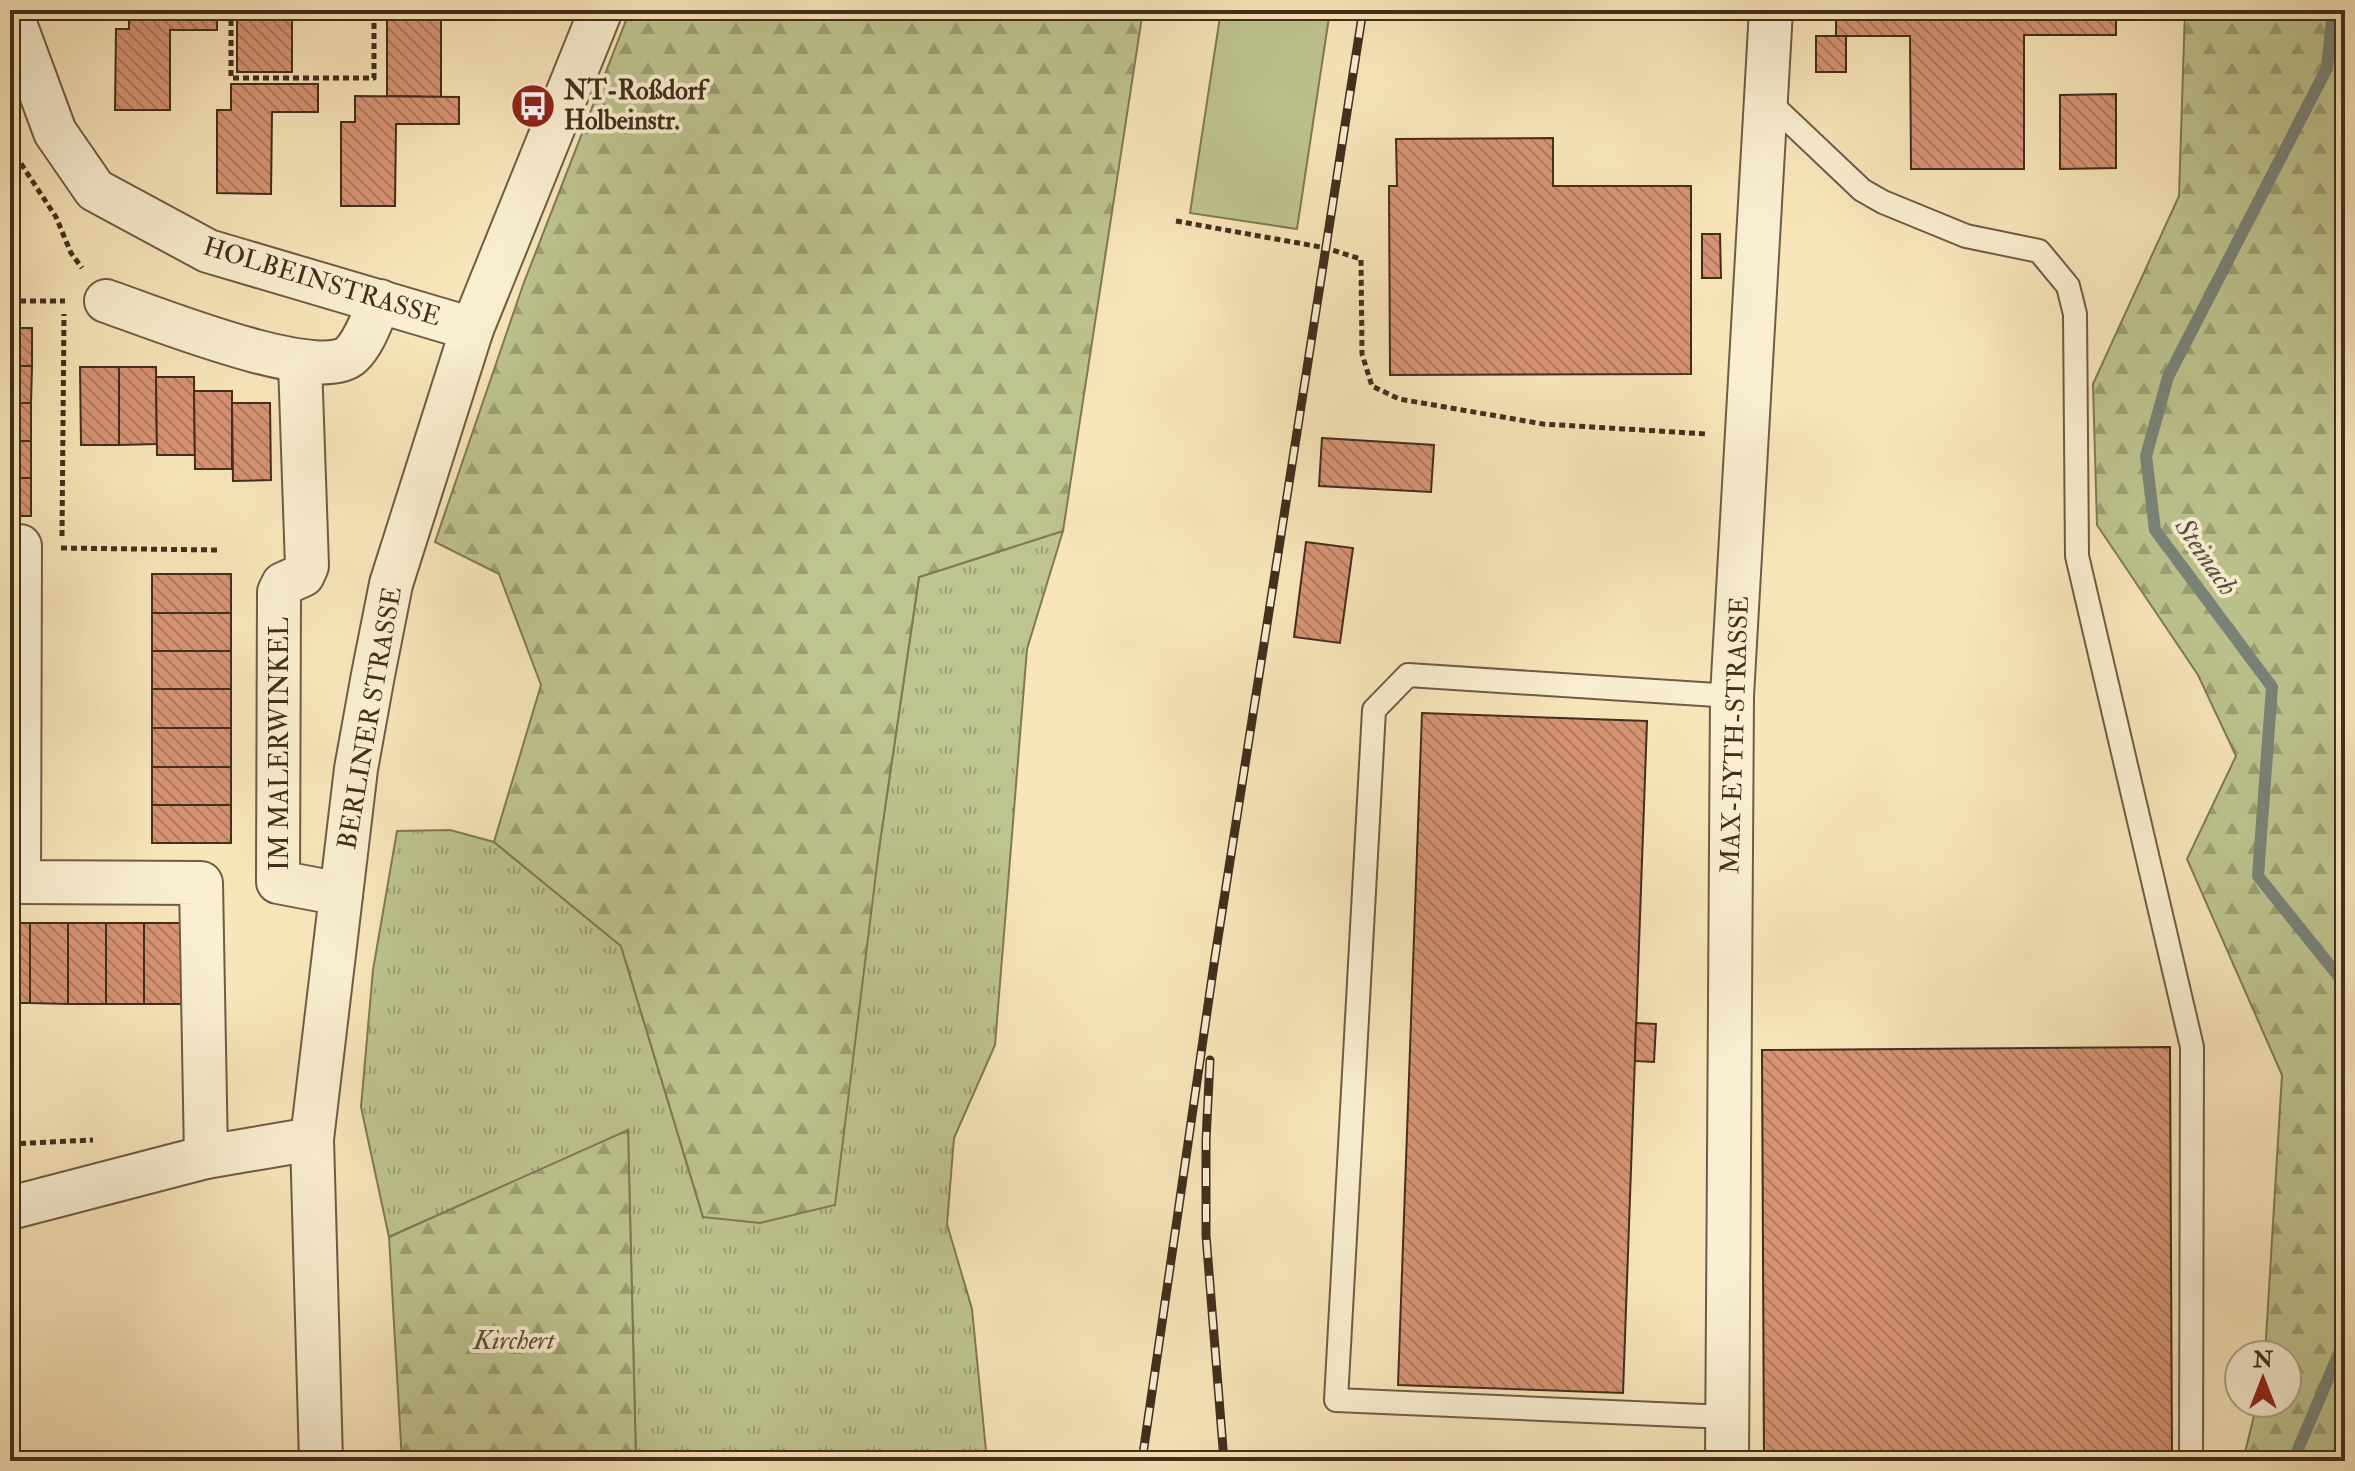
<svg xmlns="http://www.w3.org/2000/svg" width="2355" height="1471" viewBox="0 0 2355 1471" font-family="'IM FELL Double Pica',serif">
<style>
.grass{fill:url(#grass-tufts);stroke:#807956;stroke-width:2}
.forest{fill:url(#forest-firs);stroke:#807956;stroke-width:2}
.pitch{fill:#bec48f;stroke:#807956;stroke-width:2}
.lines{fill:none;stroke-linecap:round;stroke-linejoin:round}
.stream{stroke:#798478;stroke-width:12}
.building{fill:url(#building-back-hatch);stroke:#412e1c;stroke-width:2}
.lane-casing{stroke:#6f5c44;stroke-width:26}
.street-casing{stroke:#6f5c44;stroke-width:46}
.path{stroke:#412e1c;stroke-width:5;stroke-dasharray:6 4;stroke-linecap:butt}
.lane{stroke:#faefd2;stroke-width:22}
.street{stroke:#faefd2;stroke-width:42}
.rail-casing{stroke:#412e1c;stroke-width:9}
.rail{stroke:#faefd2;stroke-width:6;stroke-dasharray:18;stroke-linecap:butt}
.labels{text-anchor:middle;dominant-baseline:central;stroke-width:8;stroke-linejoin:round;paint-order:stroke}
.poi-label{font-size:26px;font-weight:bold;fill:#412e1c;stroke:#faefd2;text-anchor:start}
.street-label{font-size:26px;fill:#412e1c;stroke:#faefd2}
.park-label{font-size:26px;font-style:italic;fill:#5a4c33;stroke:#faefd2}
.water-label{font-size:28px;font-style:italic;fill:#585242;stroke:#faefd2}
</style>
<defs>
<pattern id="grass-tufts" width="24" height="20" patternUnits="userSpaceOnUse" patternTransform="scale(2)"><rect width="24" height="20" fill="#bec48f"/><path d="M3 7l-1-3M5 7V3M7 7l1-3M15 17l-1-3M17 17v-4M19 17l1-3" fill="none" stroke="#9ca074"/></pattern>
<pattern id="forest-firs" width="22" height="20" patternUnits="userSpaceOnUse" patternTransform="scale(2)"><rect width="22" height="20" fill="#bec48f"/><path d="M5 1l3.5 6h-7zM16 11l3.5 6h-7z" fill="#9ca074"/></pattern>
<pattern id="building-back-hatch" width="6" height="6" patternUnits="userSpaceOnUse" patternTransform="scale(2)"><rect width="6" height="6" fill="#d79475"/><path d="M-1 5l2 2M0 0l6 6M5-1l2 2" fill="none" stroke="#b0795f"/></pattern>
</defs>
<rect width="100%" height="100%" fill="#f8e6ba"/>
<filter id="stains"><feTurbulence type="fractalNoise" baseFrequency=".0025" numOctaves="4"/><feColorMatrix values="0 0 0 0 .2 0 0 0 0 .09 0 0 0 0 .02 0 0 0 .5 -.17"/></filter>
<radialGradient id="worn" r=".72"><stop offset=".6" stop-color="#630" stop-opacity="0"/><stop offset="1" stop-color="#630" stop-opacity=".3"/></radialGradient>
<!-- grass -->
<path class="grass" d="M 1063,531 L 1027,649 L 995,1045 L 954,1138 L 947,1224 L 972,1309 L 987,1461 L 636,1461 L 628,1131 L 389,1237 L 361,1107 L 373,970 L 397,831 L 450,830 L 494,842 L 621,946 L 703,1217 L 879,849 L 919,577 Z"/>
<!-- forest -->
<g class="forest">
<path d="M 630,10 L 1143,10 L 1063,531 L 919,577 L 879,849 L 835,1205 L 760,1223 L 703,1217 L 621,946 L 494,842 L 541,685 L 499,574 L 435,542 L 523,285 Z"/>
<path d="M 2185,10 L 2345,10 L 2345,1461 L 2243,1461 L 2257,1403 L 2287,1403 L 2287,1355 L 2265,1355 L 2282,1075 L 2187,859 L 2236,756 L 2198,675 L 2097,525 L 2093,384 L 2179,196 Z"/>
<path d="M 628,1130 L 636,1461 L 402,1461 L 389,1237 Z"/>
</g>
<!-- pitch -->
<path class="pitch" d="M 1221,10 L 1284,10 L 1329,17 L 1297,229 L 1190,213 Z"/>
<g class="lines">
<!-- stream -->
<g class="stream">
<path d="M 2333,10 L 2327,68 L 2168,377 L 2146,456 L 2155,530 L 2272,687 L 2258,876 L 2340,978 L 2345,980"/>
<path d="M 2293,1461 L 2345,1339"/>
</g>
</g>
<!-- building -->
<g class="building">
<path d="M 129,10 L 217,10 L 217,30 L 170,30 L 170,110 L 115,110 L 116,29 L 129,29 Z"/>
<rect x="237" y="10" width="55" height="62"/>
<path d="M 401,10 L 488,10 L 488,15 L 441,15 L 441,97 L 387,96 L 387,13 L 401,13 Z"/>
<path d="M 1836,10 L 2116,10 L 2116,35 L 2024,35 L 2024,169 L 1911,169 L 1910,36 L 1836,36 Z"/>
<rect x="1816" y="36" width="30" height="36"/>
<path d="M 231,84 L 318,84 L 318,112 L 272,112 L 271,194 L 217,193 L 217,110 L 231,110 Z"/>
<path d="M 2116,94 L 2116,168 L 2060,169 L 2060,95 Z"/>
<path d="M 355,96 L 459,97 L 459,124 L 396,124 L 395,206 L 341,206 L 341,122 L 355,122 Z"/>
<path d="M 1553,138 L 1553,186 L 1691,186 L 1691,374 L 1390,375 L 1389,186 L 1397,186 L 1396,139 Z"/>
<path d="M 1702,234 L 1720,234 L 1721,278 L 1702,278 Z"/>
<rect x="10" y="328" width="22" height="38"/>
<path d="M 10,366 L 32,366 L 31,403 L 10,403 Z"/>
<path d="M 80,367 L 119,367 L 119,445 L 81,445 Z"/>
<path d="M 119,367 L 156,367 L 157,444 L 119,445 Z"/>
<path d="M 156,377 L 194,377 L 195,455 L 157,455 Z"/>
<path d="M 194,391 L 232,391 L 232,469 L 195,469 Z"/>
<rect x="10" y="403" width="21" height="38"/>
<path d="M 232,403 L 270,403 L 271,480 L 233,481 Z"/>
<path d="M 1322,438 L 1434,445 L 1431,492 L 1319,486 Z"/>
<rect x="10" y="441" width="21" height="37"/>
<rect x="10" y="478" width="21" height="38"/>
<path d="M 1306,542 L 1353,548 L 1340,643 L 1294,637 Z"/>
<rect x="152" y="574" width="79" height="39"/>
<rect x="152" y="613" width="79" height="38"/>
<rect x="152" y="651" width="79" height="38"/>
<rect x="152" y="689" width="79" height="39"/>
<path d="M 1422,713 L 1647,721 L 1623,1393 L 1398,1385 Z"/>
<rect x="152" y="728" width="79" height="39"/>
<rect x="152" y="767" width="79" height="38"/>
<rect x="152" y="805" width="79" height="38"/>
<rect x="10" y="923" width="20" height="80"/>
<path d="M 30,923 L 68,923 L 68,1004 L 30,1003 Z"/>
<rect x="68" y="923" width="38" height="81"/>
<rect x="106" y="923" width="38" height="81"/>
<rect x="144" y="923" width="38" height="81"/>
<path d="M 1636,1023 L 1656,1024 L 1654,1062 L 1635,1061 Z"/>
<path d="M 2170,1047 L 2172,1461 L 1764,1461 L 1762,1050 Z"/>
</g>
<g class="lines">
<!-- lane casing -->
<g class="lane-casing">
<g id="lane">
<path d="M 1766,99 L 1862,190 L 1883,202 L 1966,236 L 2039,251 L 2068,286 L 2075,314 L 2077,556 L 2192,1047 L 2191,1461"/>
<path d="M 1726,1417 L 1336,1400 L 1374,710 L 1408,675 L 1732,696"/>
</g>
</g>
<!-- street casing -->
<g class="street-casing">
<g id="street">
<path d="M 10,10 L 55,132 L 95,190 L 208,251 L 472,329"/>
<path d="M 106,301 C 148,315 319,385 351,355 C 365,342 372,318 380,301"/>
<path d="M 300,363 L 307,566 L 303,575 L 283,584 L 279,592 L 278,882 L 341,894"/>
<path d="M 20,546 L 19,882 L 201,883 L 206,1157"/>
<path d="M 10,1208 L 206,1157 L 312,1139"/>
<path d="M 321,1461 L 312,1139 L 356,769 L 373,675 L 391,584 L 472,329 L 601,10"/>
<path d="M 1727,1461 L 1732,696 L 1771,10"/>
</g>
</g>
<!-- path -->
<g class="path">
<path d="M 231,10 L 231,78 L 374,78 L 374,10"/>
<path d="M 10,147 L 56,217 L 71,253 L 82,268"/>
<path d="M 1176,221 L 1326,248 L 1361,259 L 1362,354 L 1372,386 L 1399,399 L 1543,424 L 1707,434"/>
<path d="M 10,301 L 65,301"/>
<path d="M 62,536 L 64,314"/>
<path d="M 61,548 L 218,550"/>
<path d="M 10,1144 L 93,1140"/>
</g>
<!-- lane -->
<use href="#lane" class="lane"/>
<!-- street -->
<use href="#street" class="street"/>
<!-- rail casing -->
<g class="rail-casing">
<g id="rail">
<path d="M 1210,1060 L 1206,1140 L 1206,1235 L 1224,1461"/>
<path d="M 1142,1461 L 1215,957 L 1363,10"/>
</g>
</g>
<!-- rail -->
<use href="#rail" class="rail"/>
</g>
<!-- icons -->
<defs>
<g id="bus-disc" transform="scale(2.3)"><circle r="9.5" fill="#8f2418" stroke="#faefd2"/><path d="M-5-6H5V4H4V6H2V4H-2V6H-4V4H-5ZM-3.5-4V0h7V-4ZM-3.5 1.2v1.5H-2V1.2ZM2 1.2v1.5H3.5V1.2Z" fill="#fff"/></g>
</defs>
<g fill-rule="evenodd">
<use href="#bus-disc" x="533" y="106"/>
</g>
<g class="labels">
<!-- poi labels -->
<g class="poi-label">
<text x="564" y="91">NT-Roßdorf<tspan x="564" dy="30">Holbeinstr.</tspan></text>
</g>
<!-- street labels -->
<g class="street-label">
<text transform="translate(322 282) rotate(17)">HOLBEINSTRASSE</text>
<text transform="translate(370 718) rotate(-80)">BERLINER STRASSE</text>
<text transform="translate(1735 735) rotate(-88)">MAX-EYTH-STRASSE</text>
<text transform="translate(280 744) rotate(-90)">IM MALERWINKEL</text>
</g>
<!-- park labels -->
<g class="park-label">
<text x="514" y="1341">Kirchert</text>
</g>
<!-- water labels -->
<g class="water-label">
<text transform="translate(2206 557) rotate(55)">Steinach</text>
</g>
</g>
<!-- margin -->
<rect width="2355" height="1471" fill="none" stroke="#f8e6ba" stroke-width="40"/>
<rect x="12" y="12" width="2331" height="1447" fill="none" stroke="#412e1c" stroke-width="4"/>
<rect x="20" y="20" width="2315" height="1431" fill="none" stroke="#412e1c" stroke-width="2"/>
<!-- north arrow -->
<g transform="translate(2263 1379)"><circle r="38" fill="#faefd2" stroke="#b0a289" stroke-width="2"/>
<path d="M0-6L14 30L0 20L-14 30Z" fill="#8f2418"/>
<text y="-12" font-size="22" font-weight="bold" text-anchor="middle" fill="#412e1c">N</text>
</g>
<rect width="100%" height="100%" filter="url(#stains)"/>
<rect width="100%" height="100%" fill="url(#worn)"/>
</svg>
